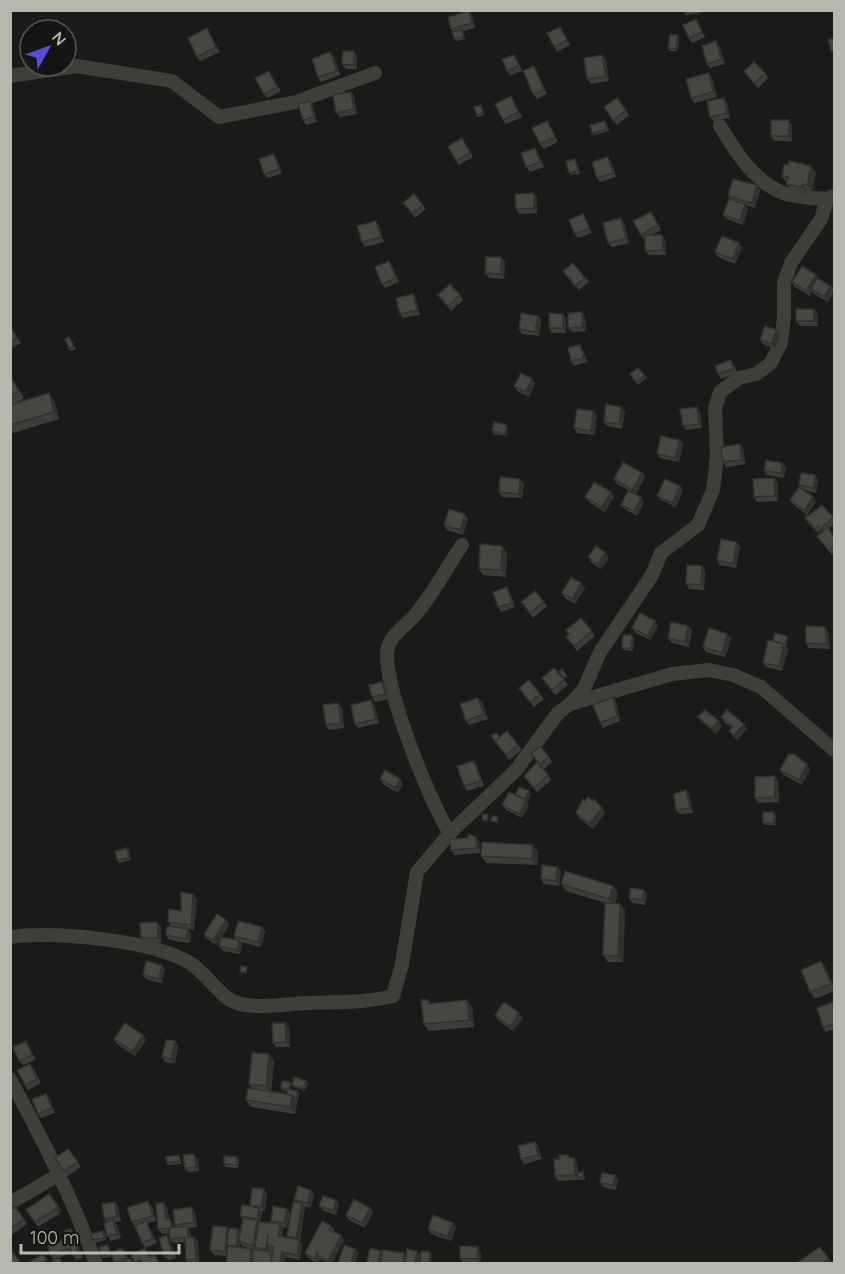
<svg xmlns="http://www.w3.org/2000/svg" width="845" height="1274" viewBox="0 0 845 1274" font-family="Quicksand,sans-serif">
<style>
.lines{fill:none;stroke-linecap:round;stroke-linejoin:round}
.minor{stroke:#3e3f3a;stroke-width:14}
.wall{fill:#3c3d3a;fill-rule:evenodd}
.shaded-wall{fill:#31322f}
.building{fill:#464743;stroke:#31322f;stroke-width:1.5}
</style>
<rect width="100%" height="100%" fill="#1a1a19"/>
<g class="lines">
<!-- minor -->
<g class="minor">
<path d="M 10,76 L 77,66 L 172,81 L 219,117 L 296,102 L 375,73"/>
<path d="M 720,126 C 736,153 757,186 789,195 C 801,198 815,198 827,199"/>
<path d="M 571,703 L 584,689 L 600,652 L 652,575 L 661,553 L 698,525 L 713,490 L 717,456 L 715,408 L 720,392 L 739,378 L 756,374 L 770,364 L 781,343 L 784,317 L 784,283 L 791,263 L 821,219 L 827,199 L 834,196"/>
<path d="M 450,833 C 432,808 376,671 389,644 C 394,632 408,624 416,614 C 433,594 447,567 462,545"/>
<path d="M 10,937 C 54,931 152,940 190,963 C 205,972 220,996 234,1002 C 258,1010 282,1004 307,1003 C 336,1002 364,1003 393,996 L 402,964 L 417,872 L 450,833 L 516,770 L 558,713 L 570,704 L 672,674 L 709,670 L 733,675 L 761,687 L 834,750"/>
<path d="M 10,1079 C 43,1140 73,1199 96,1264"/>
<path d="M 10,1203 L 60,1174"/>
</g>
</g>
<!-- wall -->
<g class="wall">
<path d="M 683,10 L 701,10 L 701,13 L 686,15 Z"/>
<path d="M 472,16 L 475,28 L 463,31 L 465,39 L 456,41 L 454,39 L 454,32 L 451,29 Z"/>
<path d="M 696,19 L 699,24 L 705,37 L 692,43 L 689,38 Z"/>
<path d="M 560,27 L 570,45 L 557,52 L 554,47 Z"/>
<path d="M 207,28 L 220,52 L 200,61 L 197,57 Z"/>
<path d="M 677,35 L 679,38 L 678,51 L 670,51 L 668,48 Z"/>
<path d="M 719,46 L 725,64 L 710,68 L 707,64 Z"/>
<path d="M 330,52 L 334,57 L 340,75 L 321,82 L 318,77 Z"/>
<path d="M 514,55 L 517,59 L 522,71 L 511,75 L 507,71 Z"/>
<path d="M 357,56 L 357,69 L 346,69 L 342,64 Z"/>
<path d="M 606,60 L 609,81 L 591,84 L 587,79 Z"/>
<path d="M 534,66 L 537,71 L 547,94 L 537,99 L 533,94 Z"/>
<path d="M 269,71 L 281,91 L 267,98 L 264,94 Z"/>
<path d="M 744,71 L 765,73 L 768,78 L 758,88 Z"/>
<path d="M 709,73 L 712,78 L 717,97 L 694,103 L 691,98 Z"/>
<path d="M 351,92 L 354,96 L 357,114 L 340,117 L 336,113 Z"/>
<path d="M 511,96 L 522,117 L 506,124 L 503,120 Z"/>
<path d="M 617,98 L 629,115 L 617,125 L 604,107 Z"/>
<path d="M 724,98 L 727,102 L 730,118 L 714,121 L 710,117 Z"/>
<path d="M 481,105 L 484,115 L 478,117 L 477,115 Z"/>
<path d="M 313,106 L 317,122 L 306,125 L 303,120 Z"/>
<path d="M 607,124 L 609,131 L 594,135 L 592,133 Z"/>
<path d="M 792,125 L 792,141 L 774,141 L 771,136 Z"/>
<path d="M 550,126 L 558,142 L 544,149 L 540,144 Z"/>
<path d="M 465,143 L 473,157 L 459,165 L 456,161 Z"/>
<path d="M 535,148 L 538,153 L 544,167 L 530,172 L 526,167 Z"/>
<path d="M 274,154 L 277,159 L 282,173 L 268,178 L 264,174 Z"/>
<path d="M 608,157 L 611,161 L 616,177 L 600,182 L 597,178 Z"/>
<path d="M 577,162 L 580,174 L 571,175 L 569,173 Z"/>
<path d="M 811,166 L 816,173 L 812,192 L 807,191 L 806,194 L 791,191 L 782,176 Z"/>
<path d="M 757,185 L 760,190 L 755,208 L 746,205 L 748,209 L 743,225 L 727,219 L 723,215 L 730,199 L 728,196 Z"/>
<path d="M 534,193 L 537,198 L 537,213 L 519,214 L 516,209 Z"/>
<path d="M 414,194 L 426,209 L 415,218 L 403,203 Z"/>
<path d="M 654,216 L 661,230 L 652,235 L 665,239 L 666,255 L 649,255 L 645,251 L 645,239 L 644,239 L 641,235 Z"/>
<path d="M 621,218 L 624,223 L 629,243 L 612,247 L 608,243 Z"/>
<path d="M 586,219 L 592,233 L 578,238 L 575,234 Z"/>
<path d="M 379,225 L 384,242 L 365,247 L 362,242 Z"/>
<path d="M 739,243 L 742,248 L 735,264 L 718,257 L 715,252 Z"/>
<path d="M 501,257 L 505,262 L 504,279 L 489,278 L 485,273 Z"/>
<path d="M 392,266 L 399,282 L 385,288 L 382,284 Z"/>
<path d="M 563,271 L 585,278 L 589,282 L 579,290 Z"/>
<path d="M 819,279 L 830,286 L 834,290 L 828,302 L 814,294 L 812,291 L 810,296 L 795,287 L 792,282 Z"/>
<path d="M 413,294 L 416,299 L 420,315 L 403,318 L 400,314 Z"/>
<path d="M 438,295 L 460,295 L 463,300 L 451,311 Z"/>
<path d="M 814,309 L 817,313 L 818,326 L 800,326 L 796,321 Z"/>
<path d="M 563,314 L 566,318 L 566,333 L 552,333 L 549,328 Z"/>
<path d="M 538,316 L 541,320 L 539,336 L 522,334 L 519,329 Z"/>
<path d="M 585,317 L 586,331 L 572,332 L 568,328 Z"/>
<path d="M 10,326 L 21,343 L 10,349 Z"/>
<path d="M 777,330 L 780,335 L 775,349 L 763,344 L 760,340 Z"/>
<path d="M 69,337 L 76,349 L 71,351 L 69,349 Z"/>
<path d="M 580,345 L 583,350 L 587,362 L 574,366 L 571,361 Z"/>
<path d="M 734,365 L 737,373 L 721,379 L 718,374 Z"/>
<path d="M 630,374 L 645,376 L 647,378 L 638,385 Z"/>
<path d="M 10,375 L 24,398 L 15,404 L 54,400 L 59,419 L 10,434 Z"/>
<path d="M 532,379 L 535,384 L 529,397 L 517,391 L 514,386 Z"/>
<path d="M 593,411 L 597,416 L 594,435 L 577,433 L 574,428 Z"/>
<path d="M 625,411 L 622,429 L 607,426 L 604,422 Z"/>
<path d="M 700,412 L 702,428 L 686,430 L 683,426 Z"/>
<path d="M 508,428 L 506,436 L 494,434 L 492,431 Z"/>
<path d="M 679,440 L 683,444 L 679,462 L 660,458 L 657,454 Z"/>
<path d="M 740,444 L 743,449 L 745,464 L 726,467 L 723,462 Z"/>
<path d="M 786,468 L 784,478 L 767,475 L 764,471 Z"/>
<path d="M 642,473 L 645,477 L 636,494 L 617,484 L 614,479 Z"/>
<path d="M 815,475 L 818,480 L 816,493 L 804,490 L 816,502 L 807,515 L 794,505 L 790,500 L 800,488 L 799,485 Z"/>
<path d="M 778,483 L 778,501 L 757,502 L 754,497 Z"/>
<path d="M 524,484 L 522,498 L 502,497 L 499,492 Z"/>
<path d="M 683,490 L 676,507 L 661,500 L 657,496 Z"/>
<path d="M 585,497 L 614,497 L 605,512 L 589,502 Z"/>
<path d="M 644,502 L 637,516 L 625,509 L 621,505 Z"/>
<path d="M 833,517 L 834,518 L 834,523 L 829,529 L 834,537 L 834,553 L 832,555 L 817,536 L 822,532 L 821,530 L 818,533 L 808,523 L 805,518 Z"/>
<path d="M 468,519 L 463,535 L 447,530 L 444,525 Z"/>
<path d="M 740,547 L 736,568 L 720,565 L 717,560 Z"/>
<path d="M 507,553 L 506,577 L 483,575 L 479,569 Z"/>
<path d="M 588,557 L 609,558 L 601,569 L 591,562 Z"/>
<path d="M 705,571 L 704,590 L 689,589 L 686,584 Z"/>
<path d="M 581,583 L 585,588 L 575,604 L 565,598 L 562,593 Z"/>
<path d="M 535,591 L 547,606 L 533,618 L 521,602 Z"/>
<path d="M 510,592 L 515,607 L 501,612 L 498,607 Z"/>
<path d="M 658,626 L 650,640 L 636,633 L 632,628 Z"/>
<path d="M 688,626 L 692,630 L 689,647 L 672,643 L 668,638 Z"/>
<path d="M 592,631 L 595,636 L 577,651 L 566,637 L 569,634 Z"/>
<path d="M 828,631 L 830,649 L 809,648 L 806,643 Z"/>
<path d="M 727,634 L 731,639 L 725,657 L 706,652 L 703,647 Z"/>
<path d="M 787,636 L 788,638 L 786,647 L 788,649 L 782,671 L 766,667 L 763,663 L 773,641 Z"/>
<path d="M 634,638 L 633,651 L 624,650 L 622,648 Z"/>
<path d="M 529,680 L 544,699 L 534,707 L 519,688 Z"/>
<path d="M 564,680 L 568,685 L 555,695 L 545,683 Z"/>
<path d="M 385,686 L 388,699 L 375,702 L 372,697 Z"/>
<path d="M 613,697 L 616,702 L 620,721 L 603,728 L 600,723 Z"/>
<path d="M 478,698 L 482,702 L 488,719 L 469,725 L 466,721 Z"/>
<path d="M 371,700 L 374,705 L 379,723 L 358,728 L 355,724 Z"/>
<path d="M 338,703 L 342,708 L 344,728 L 329,730 L 326,725 Z"/>
<path d="M 698,717 L 722,726 L 716,734 L 702,722 Z"/>
<path d="M 721,717 L 744,724 L 747,729 L 737,740 L 733,736 L 729,731 L 732,728 L 724,722 Z"/>
<path d="M 500,737 L 518,745 L 522,750 L 509,760 L 498,746 Z"/>
<path d="M 531,754 L 549,757 L 552,762 L 544,769 Z"/>
<path d="M 474,761 L 477,766 L 484,786 L 467,791 L 464,786 Z"/>
<path d="M 810,769 L 802,785 L 784,775 L 780,770 Z"/>
<path d="M 548,775 L 551,780 L 537,792 L 524,776 Z"/>
<path d="M 775,776 L 778,781 L 779,802 L 759,803 L 755,798 Z"/>
<path d="M 380,779 L 400,779 L 403,784 L 398,793 L 383,784 Z"/>
<path d="M 686,790 L 689,795 L 693,813 L 680,814 L 676,810 Z"/>
<path d="M 529,791 L 531,794 L 526,801 L 529,805 L 522,818 L 506,810 L 502,805 L 516,795 Z"/>
<path d="M 576,813 L 605,813 L 593,829 L 579,818 Z"/>
<path d="M 776,815 L 776,825 L 765,825 L 763,823 Z"/>
<path d="M 476,837 L 479,842 L 480,853 L 454,855 L 451,850 Z"/>
<path d="M 127,848 L 129,850 L 131,860 L 119,863 L 117,860 Z"/>
<path d="M 538,852 L 537,865 L 486,863 L 481,856 Z"/>
<path d="M 557,867 L 561,871 L 559,886 L 544,884 L 541,879 Z"/>
<path d="M 561,884 L 618,893 L 615,904 L 620,904 L 625,911 L 623,962 L 608,962 L 603,955 L 606,903 L 566,891 Z"/>
<path d="M 647,895 L 645,905 L 632,903 L 629,898 Z"/>
<path d="M 197,899 L 194,930 L 171,926 L 168,922 Z"/>
<path d="M 226,920 L 229,925 L 222,937 L 236,940 L 234,936 L 262,927 L 265,931 L 261,947 L 240,942 L 242,945 L 240,954 L 223,951 L 219,946 L 221,938 L 217,945 L 207,939 L 204,934 Z"/>
<path d="M 161,927 L 161,943 L 144,943 L 141,938 Z"/>
<path d="M 191,934 L 190,943 L 169,940 L 166,935 Z"/>
<path d="M 821,961 L 826,968 L 834,987 L 834,991 L 815,999 L 810,992 Z"/>
<path d="M 162,965 L 165,969 L 162,983 L 146,979 L 143,975 Z"/>
<path d="M 428,1000 L 431,1003 L 472,1007 L 474,1027 L 429,1031 L 424,1024 Z"/>
<path d="M 834,1002 L 834,1029 L 826,1032 L 823,1027 Z"/>
<path d="M 495,1015 L 523,1018 L 513,1031 L 498,1020 Z"/>
<path d="M 289,1027 L 290,1047 L 276,1047 L 273,1043 Z"/>
<path d="M 143,1035 L 146,1040 L 135,1056 L 117,1044 L 114,1039 Z"/>
<path d="M 26,1041 L 29,1046 L 36,1060 L 23,1065 L 19,1061 Z"/>
<path d="M 175,1041 L 178,1046 L 175,1064 L 165,1062 L 162,1057 Z"/>
<path d="M 269,1054 L 274,1061 L 271,1092 L 287,1094 L 287,1091 L 282,1090 L 281,1088 L 290,1082 L 291,1084 L 290,1090 L 297,1091 L 299,1093 L 298,1101 L 296,1101 L 297,1102 L 295,1114 L 251,1107 L 246,1100 L 253,1089 L 249,1084 Z"/>
<path d="M 33,1068 L 41,1083 L 28,1090 L 25,1085 Z"/>
<path d="M 308,1083 L 305,1091 L 293,1087 L 292,1085 Z"/>
<path d="M 50,1099 L 55,1113 L 41,1118 L 38,1114 Z"/>
<path d="M 535,1142 L 538,1146 L 542,1159 L 524,1164 L 521,1159 Z"/>
<path d="M 68,1149 L 81,1167 L 68,1176 L 55,1158 Z"/>
<path d="M 568,1155 L 570,1158 L 574,1158 L 577,1163 L 578,1173 L 583,1172 L 584,1174 L 585,1179 L 579,1180 L 578,1178 L 578,1180 L 558,1181 L 555,1176 Z"/>
<path d="M 237,1157 L 239,1160 L 238,1168 L 225,1167 L 224,1164 Z"/>
<path d="M 181,1158 L 181,1164 L 169,1165 L 167,1163 Z"/>
<path d="M 198,1159 L 199,1171 L 188,1172 L 185,1168 Z"/>
<path d="M 618,1180 L 616,1190 L 603,1187 L 600,1183 Z"/>
<path d="M 264,1189 L 267,1194 L 265,1211 L 261,1211 L 262,1212 L 260,1222 L 272,1223 L 271,1221 L 287,1209 L 290,1213 L 287,1228 L 281,1227 L 283,1229 L 282,1237 L 288,1238 L 287,1236 L 296,1203 L 294,1200 L 311,1190 L 314,1194 L 311,1208 L 304,1206 L 305,1208 L 300,1241 L 302,1245 L 300,1260 L 286,1257 L 227,1256 L 214,1255 L 210,1250 L 229,1230 L 238,1229 L 240,1233 L 242,1219 L 240,1216 L 251,1206 L 250,1205 ZM 240,1242 L 242,1246 L 251,1249 L 239,1247 Z"/>
<path d="M 49,1194 L 61,1210 L 59,1214 L 38,1227 L 26,1210 Z"/>
<path d="M 336,1200 L 339,1205 L 336,1215 L 322,1210 L 319,1206 Z"/>
<path d="M 115,1202 L 118,1206 L 121,1221 L 115,1222 L 117,1225 L 121,1238 L 111,1241 L 107,1236 L 106,1222 L 104,1219 Z"/>
<path d="M 152,1206 L 156,1221 L 147,1223 L 157,1243 L 145,1248 L 132,1222 Z"/>
<path d="M 15,1207 L 27,1224 L 10,1236 L 10,1210 Z"/>
<path d="M 167,1207 L 169,1219 L 173,1224 L 174,1228 L 177,1228 L 175,1225 L 195,1212 L 197,1227 L 188,1228 L 190,1231 L 191,1237 L 194,1237 L 198,1242 L 199,1263 L 189,1263 L 186,1260 L 185,1242 L 173,1243 L 170,1239 L 169,1233 L 162,1234 L 158,1229 Z"/>
<path d="M 373,1212 L 365,1228 L 349,1220 L 346,1215 Z"/>
<path d="M 331,1226 L 335,1231 L 334,1232 L 344,1240 L 332,1263 L 328,1263 L 320,1259 L 317,1263 L 308,1258 L 305,1253 Z"/>
<path d="M 456,1227 L 451,1241 L 431,1234 L 428,1229 Z"/>
<path d="M 103,1231 L 105,1233 L 106,1240 L 94,1243 L 92,1240 Z"/>
<path d="M 74,1234 L 83,1258 L 76,1260 L 72,1253 L 54,1259 L 50,1255 Z"/>
<path d="M 170,1240 L 176,1258 L 168,1260 L 164,1256 Z"/>
<path d="M 820,1247 L 832,1263 L 797,1263 Z"/>
<path d="M 110,1248 L 111,1257 L 102,1258 L 101,1256 Z"/>
<path d="M 122,1248 L 126,1252 L 128,1259 L 134,1263 L 115,1263 L 114,1262 Z"/>
<path d="M 481,1252 L 480,1263 L 463,1263 L 460,1258 Z"/>
</g>
<!-- shaded-wall -->
<g class="shaded-wall">
<path d="M 469,11 L 472,16 L 475,28 L 472,23 Z"/>
<path d="M 677,35 L 679,38 L 678,51 L 676,49 Z"/>
<path d="M 716,41 L 719,46 L 725,64 L 721,59 Z"/>
<path d="M 354,51 L 357,56 L 357,69 L 353,65 Z"/>
<path d="M 330,52 L 334,57 L 340,75 L 337,71 Z"/>
<path d="M 602,55 L 606,60 L 609,81 L 606,76 Z"/>
<path d="M 534,66 L 537,71 L 547,94 L 544,90 Z"/>
<path d="M 709,73 L 712,78 L 717,97 L 713,92 Z"/>
<path d="M 351,92 L 354,96 L 357,114 L 354,109 Z"/>
<path d="M 724,98 L 727,102 L 730,118 L 727,113 Z"/>
<path d="M 310,101 L 313,106 L 317,122 L 314,117 Z"/>
<path d="M 789,120 L 792,125 L 792,141 L 789,136 Z"/>
<path d="M 535,148 L 538,153 L 544,167 L 540,162 Z"/>
<path d="M 274,154 L 277,159 L 282,173 L 279,169 Z"/>
<path d="M 608,157 L 611,161 L 616,177 L 613,173 Z"/>
<path d="M 811,166 L 816,173 L 812,192 L 807,185 Z"/>
<path d="M 802,184 L 807,191 L 806,194 L 801,187 Z"/>
<path d="M 757,185 L 760,190 L 755,208 L 752,203 Z"/>
<path d="M 534,193 L 537,198 L 537,213 L 534,208 Z"/>
<path d="M 745,204 L 748,209 L 743,225 L 740,220 Z"/>
<path d="M 583,214 L 586,219 L 592,233 L 589,228 Z"/>
<path d="M 621,218 L 624,223 L 629,243 L 626,238 Z"/>
<path d="M 376,221 L 379,225 L 384,242 L 381,237 Z"/>
<path d="M 662,235 L 665,239 L 666,255 L 663,250 Z"/>
<path d="M 739,243 L 742,248 L 735,264 L 732,259 Z"/>
<path d="M 501,257 L 505,262 L 504,279 L 501,274 Z"/>
<path d="M 389,261 L 392,266 L 399,282 L 396,278 Z"/>
<path d="M 816,275 L 819,279 L 811,289 L 812,291 L 810,296 L 806,291 Z"/>
<path d="M 830,286 L 834,290 L 828,302 L 824,297 Z"/>
<path d="M 413,294 L 416,299 L 420,315 L 417,310 Z"/>
<path d="M 814,309 L 817,313 L 818,326 L 814,321 Z"/>
<path d="M 582,312 L 585,317 L 586,331 L 582,327 Z"/>
<path d="M 563,314 L 566,318 L 566,333 L 563,328 Z"/>
<path d="M 538,316 L 541,320 L 539,336 L 535,332 Z"/>
<path d="M 777,330 L 780,335 L 775,349 L 771,344 Z"/>
<path d="M 580,345 L 583,350 L 587,362 L 584,358 Z"/>
<path d="M 532,379 L 535,384 L 529,397 L 525,392 Z"/>
<path d="M 49,393 L 54,400 L 59,419 L 54,412 Z"/>
<path d="M 621,407 L 625,411 L 622,429 L 619,424 Z"/>
<path d="M 697,407 L 700,412 L 702,428 L 699,424 Z"/>
<path d="M 593,411 L 597,416 L 594,435 L 591,431 Z"/>
<path d="M 506,425 L 508,428 L 506,436 L 505,434 Z"/>
<path d="M 679,440 L 683,444 L 679,462 L 675,458 Z"/>
<path d="M 740,444 L 743,449 L 745,464 L 742,460 Z"/>
<path d="M 782,463 L 786,468 L 784,478 L 781,473 Z"/>
<path d="M 642,473 L 645,477 L 636,494 L 632,490 Z"/>
<path d="M 815,475 L 818,480 L 816,493 L 813,488 Z"/>
<path d="M 774,478 L 778,483 L 778,501 L 775,496 Z"/>
<path d="M 520,479 L 524,484 L 522,498 L 519,494 Z"/>
<path d="M 680,486 L 683,490 L 676,507 L 672,503 Z"/>
<path d="M 611,492 L 614,497 L 605,512 L 602,507 Z"/>
<path d="M 641,497 L 644,502 L 637,516 L 634,511 Z"/>
<path d="M 813,497 L 816,502 L 807,515 L 804,510 Z"/>
<path d="M 465,514 L 468,519 L 463,535 L 460,530 Z"/>
<path d="M 737,542 L 740,547 L 736,568 L 733,564 Z"/>
<path d="M 502,546 L 507,553 L 506,577 L 501,570 Z"/>
<path d="M 606,553 L 609,558 L 601,569 L 598,564 Z"/>
<path d="M 702,566 L 705,571 L 704,590 L 701,585 Z"/>
<path d="M 581,583 L 585,588 L 575,604 L 572,599 Z"/>
<path d="M 507,587 L 510,592 L 515,607 L 512,603 Z"/>
<path d="M 655,621 L 658,626 L 650,640 L 647,636 Z"/>
<path d="M 688,626 L 692,630 L 689,647 L 685,642 Z"/>
<path d="M 825,627 L 828,631 L 830,649 L 827,644 Z"/>
<path d="M 727,634 L 731,639 L 725,657 L 722,653 Z"/>
<path d="M 632,635 L 634,638 L 633,651 L 631,648 Z"/>
<path d="M 787,636 L 788,638 L 786,647 L 788,649 L 782,671 L 779,666 Z"/>
<path d="M 382,682 L 385,686 L 388,699 L 385,694 Z"/>
<path d="M 613,697 L 616,702 L 620,721 L 617,716 Z"/>
<path d="M 478,698 L 482,702 L 488,719 L 484,714 Z"/>
<path d="M 371,700 L 374,705 L 379,723 L 376,719 Z"/>
<path d="M 338,703 L 342,708 L 344,728 L 341,723 Z"/>
<path d="M 719,721 L 722,726 L 716,734 L 712,729 Z"/>
<path d="M 744,724 L 747,729 L 737,740 L 734,735 Z"/>
<path d="M 474,761 L 477,766 L 484,786 L 481,781 Z"/>
<path d="M 807,764 L 810,769 L 802,785 L 799,780 Z"/>
<path d="M 775,776 L 778,781 L 779,802 L 775,797 Z"/>
<path d="M 400,779 L 403,784 L 398,793 L 395,788 Z"/>
<path d="M 686,790 L 689,795 L 693,813 L 690,808 Z"/>
<path d="M 529,791 L 531,794 L 527,802 L 525,799 Z"/>
<path d="M 526,800 L 529,805 L 522,818 L 519,814 Z"/>
<path d="M 602,808 L 605,813 L 593,829 L 589,824 Z"/>
<path d="M 774,812 L 776,815 L 776,825 L 774,823 Z"/>
<path d="M 476,837 L 479,842 L 480,853 L 477,848 Z"/>
<path d="M 533,845 L 538,852 L 537,865 L 532,859 Z"/>
<path d="M 557,867 L 561,871 L 559,886 L 556,881 Z"/>
<path d="M 613,886 L 618,893 L 614,906 L 609,899 Z"/>
<path d="M 644,890 L 647,895 L 645,905 L 642,900 Z"/>
<path d="M 193,894 L 197,899 L 194,930 L 191,925 Z"/>
<path d="M 620,904 L 625,911 L 623,962 L 618,956 Z"/>
<path d="M 226,920 L 229,925 L 217,945 L 213,940 Z"/>
<path d="M 157,922 L 161,927 L 161,943 L 158,938 Z"/>
<path d="M 262,927 L 265,931 L 261,947 L 258,942 Z"/>
<path d="M 188,929 L 191,934 L 190,943 L 186,939 Z"/>
<path d="M 239,940 L 242,945 L 240,954 L 237,950 Z"/>
<path d="M 821,961 L 826,968 L 834,989 L 831,984 Z"/>
<path d="M 162,965 L 165,969 L 162,983 L 159,979 Z"/>
<path d="M 467,1000 L 472,1007 L 474,1027 L 469,1020 Z"/>
<path d="M 519,1013 L 523,1018 L 513,1031 L 510,1027 Z"/>
<path d="M 285,1023 L 289,1027 L 290,1047 L 286,1042 Z"/>
<path d="M 143,1035 L 146,1040 L 135,1056 L 132,1051 Z"/>
<path d="M 175,1041 L 178,1046 L 175,1064 L 171,1059 Z"/>
<path d="M 269,1054 L 274,1061 L 271,1092 L 266,1086 Z"/>
<path d="M 306,1081 L 308,1083 L 305,1091 L 303,1089 Z"/>
<path d="M 297,1091 L 299,1093 L 298,1101 L 296,1099 Z"/>
<path d="M 46,1094 L 50,1099 L 55,1113 L 52,1108 Z"/>
<path d="M 292,1095 L 297,1102 L 295,1114 L 290,1107 Z"/>
<path d="M 535,1142 L 538,1146 L 542,1159 L 538,1155 Z"/>
<path d="M 194,1154 L 198,1159 L 199,1171 L 196,1167 Z"/>
<path d="M 574,1158 L 577,1163 L 578,1180 L 575,1175 Z"/>
<path d="M 615,1175 L 618,1180 L 616,1190 L 613,1185 Z"/>
<path d="M 264,1189 L 267,1194 L 265,1211 L 261,1207 Z"/>
<path d="M 311,1190 L 314,1194 L 311,1208 L 307,1203 Z"/>
<path d="M 336,1200 L 339,1205 L 336,1215 L 333,1211 Z"/>
<path d="M 148,1201 L 152,1206 L 156,1221 L 153,1216 Z"/>
<path d="M 115,1202 L 118,1206 L 121,1221 L 117,1216 Z"/>
<path d="M 164,1203 L 167,1207 L 169,1224 L 166,1220 Z"/>
<path d="M 302,1203 L 305,1208 L 300,1241 L 302,1245 L 300,1260 L 297,1255 L 299,1242 L 296,1238 Z"/>
<path d="M 58,1206 L 61,1210 L 59,1214 L 56,1209 Z"/>
<path d="M 192,1207 L 195,1212 L 197,1227 L 194,1222 Z"/>
<path d="M 259,1208 L 262,1212 L 260,1223 L 257,1219 Z"/>
<path d="M 370,1208 L 373,1212 L 365,1228 L 362,1223 Z"/>
<path d="M 287,1209 L 290,1213 L 287,1228 L 284,1223 Z"/>
<path d="M 170,1219 L 173,1224 L 174,1232 L 171,1228 Z"/>
<path d="M 113,1220 L 117,1225 L 121,1238 L 117,1234 Z"/>
<path d="M 257,1220 L 260,1225 L 255,1247 L 256,1250 L 253,1246 Z"/>
<path d="M 146,1221 L 149,1226 L 157,1243 L 153,1238 Z"/>
<path d="M 453,1223 L 456,1227 L 451,1241 L 447,1237 Z"/>
<path d="M 280,1224 L 283,1229 L 281,1241 L 278,1236 Z"/>
<path d="M 187,1226 L 190,1231 L 192,1242 L 188,1237 Z"/>
<path d="M 227,1227 L 230,1232 L 227,1245 L 229,1247 L 228,1256 L 225,1252 Z"/>
<path d="M 71,1229 L 74,1234 L 83,1258 L 79,1253 Z"/>
<path d="M 238,1229 L 241,1233 L 239,1250 L 236,1246 Z"/>
<path d="M 268,1234 L 267,1245 L 270,1249 L 269,1253 L 266,1249 Z"/>
<path d="M 167,1235 L 170,1240 L 176,1258 L 172,1253 Z"/>
<path d="M 341,1235 L 344,1240 L 332,1263 L 330,1263 L 328,1261 Z"/>
<path d="M 194,1237 L 198,1242 L 199,1263 L 196,1259 Z"/>
<path d="M 478,1247 L 481,1252 L 480,1263 L 477,1259 Z"/>
<path d="M 251,1249 L 255,1253 L 254,1263 L 250,1263 Z"/>
<path d="M 355,1249 L 359,1253 L 355,1263 L 351,1263 Z"/>
<path d="M 318,1251 L 317,1255 L 320,1259 L 317,1263 L 314,1259 Z"/>
<path d="M 381,1251 L 384,1256 L 382,1263 L 378,1263 Z"/>
<path d="M 417,1251 L 421,1255 L 419,1263 L 415,1263 Z"/>
<path d="M 282,1252 L 286,1257 L 284,1263 L 280,1263 Z"/>
<path d="M 430,1252 L 432,1254 L 431,1263 L 429,1263 Z"/>
<path d="M 404,1253 L 407,1257 L 406,1263 L 403,1263 Z"/>
</g>
<!-- building -->
<g class="building">
<path d="M 469,11 L 472,23 L 451,29 L 448,17 Z"/>
<path d="M 696,19 L 702,32 L 689,38 L 683,25 Z"/>
<path d="M 560,27 L 567,40 L 554,47 L 547,33 Z"/>
<path d="M 207,28 L 216,47 L 197,57 L 188,38 Z"/>
<path d="M 462,30 L 464,37 L 454,39 L 452,32 Z"/>
<path d="M 670,35 L 677,35 L 676,49 L 668,48 Z"/>
<path d="M 834,38 L 834,51 L 831,51 L 828,40 Z"/>
<path d="M 716,41 L 721,59 L 707,64 L 702,46 Z"/>
<path d="M 343,51 L 354,51 L 353,65 L 342,64 Z"/>
<path d="M 330,52 L 337,71 L 318,77 L 312,59 Z"/>
<path d="M 514,55 L 519,66 L 507,71 L 502,59 Z"/>
<path d="M 602,55 L 606,76 L 587,79 L 584,58 Z"/>
<path d="M 754,62 L 765,73 L 754,83 L 744,71 Z"/>
<path d="M 534,66 L 544,90 L 533,94 L 523,71 Z"/>
<path d="M 269,71 L 277,87 L 264,94 L 255,78 Z"/>
<path d="M 709,73 L 713,92 L 691,98 L 686,79 Z"/>
<path d="M 351,92 L 354,109 L 336,113 L 333,95 Z"/>
<path d="M 511,96 L 518,112 L 503,120 L 495,104 Z"/>
<path d="M 617,98 L 626,110 L 613,120 L 604,107 Z"/>
<path d="M 724,98 L 727,113 L 710,117 L 707,101 Z"/>
<path d="M 310,101 L 314,117 L 303,120 L 298,104 Z"/>
<path d="M 481,105 L 483,113 L 477,115 L 474,107 Z"/>
<rect x="771" y="120" width="18" height="16"/>
<path d="M 547,121 L 555,137 L 540,144 L 532,128 Z"/>
<path d="M 605,121 L 607,129 L 592,133 L 590,125 Z"/>
<path d="M 462,138 L 470,153 L 456,161 L 448,146 Z"/>
<path d="M 535,148 L 540,162 L 526,167 L 521,153 Z"/>
<path d="M 274,154 L 279,169 L 264,174 L 259,159 Z"/>
<path d="M 608,157 L 613,173 L 597,178 L 592,162 Z"/>
<path d="M 575,159 L 578,171 L 569,173 L 566,161 Z"/>
<path d="M 789,161 L 811,166 L 807,185 L 802,184 L 801,187 L 786,184 L 788,177 L 782,176 L 784,164 L 788,165 Z"/>
<path d="M 733,179 L 757,185 L 752,203 L 728,196 Z"/>
<path d="M 534,193 L 534,208 L 516,209 L 515,194 Z"/>
<path d="M 414,194 L 423,205 L 412,213 L 403,203 Z"/>
<path d="M 729,199 L 745,204 L 740,220 L 723,215 Z"/>
<path d="M 651,212 L 658,225 L 641,235 L 633,221 Z"/>
<path d="M 583,214 L 589,228 L 575,234 L 569,220 Z"/>
<path d="M 621,218 L 626,238 L 608,243 L 603,223 Z"/>
<path d="M 376,221 L 381,237 L 362,242 L 357,226 Z"/>
<path d="M 645,235 L 662,235 L 663,250 L 645,251 Z"/>
<path d="M 722,236 L 739,243 L 732,259 L 715,252 Z"/>
<path d="M 486,257 L 501,257 L 501,274 L 485,273 Z"/>
<path d="M 389,261 L 396,278 L 382,284 L 375,267 Z"/>
<path d="M 573,263 L 585,278 L 575,286 L 563,271 Z"/>
<path d="M 802,266 L 816,275 L 806,291 L 792,282 Z"/>
<path d="M 817,278 L 830,286 L 824,297 L 811,289 Z"/>
<path d="M 450,284 L 460,295 L 448,306 L 438,295 Z"/>
<path d="M 413,294 L 417,310 L 400,314 L 396,298 Z"/>
<rect x="796" y="309" width="18" height="12"/>
<path d="M 582,312 L 582,327 L 568,328 L 568,313 Z"/>
<path d="M 521,313 L 538,316 L 535,332 L 519,329 Z"/>
<path d="M 549,313 L 563,314 L 563,328 L 549,328 Z"/>
<path d="M 765,326 L 777,330 L 771,344 L 760,340 Z"/>
<path d="M 10,327 L 17,338 L 10,342 Z"/>
<path d="M 69,337 L 74,346 L 69,349 L 65,339 Z"/>
<path d="M 580,345 L 584,358 L 571,361 L 568,348 Z"/>
<path d="M 731,360 L 734,369 L 718,374 L 715,366 Z"/>
<path d="M 638,368 L 645,376 L 636,382 L 630,374 Z"/>
<path d="M 521,373 L 532,379 L 525,392 L 514,386 Z"/>
<path d="M 10,376 L 19,391 L 10,396 Z"/>
<path d="M 49,393 L 54,412 L 10,425 L 10,405 Z"/>
<path d="M 606,404 L 621,407 L 619,424 L 604,422 Z"/>
<path d="M 697,407 L 699,424 L 683,426 L 680,409 Z"/>
<path d="M 577,409 L 593,411 L 591,431 L 574,428 Z"/>
<path d="M 494,422 L 506,425 L 505,434 L 492,431 Z"/>
<path d="M 661,436 L 679,440 L 675,458 L 657,454 Z"/>
<path d="M 740,444 L 742,460 L 723,462 L 721,447 Z"/>
<path d="M 766,460 L 782,463 L 781,473 L 764,471 Z"/>
<path d="M 623,462 L 642,473 L 632,490 L 614,479 Z"/>
<path d="M 801,473 L 815,475 L 813,488 L 799,485 Z"/>
<path d="M 500,477 L 520,479 L 519,494 L 499,492 Z"/>
<path d="M 774,478 L 775,496 L 754,497 L 753,479 Z"/>
<path d="M 665,479 L 680,486 L 672,503 L 657,496 Z"/>
<path d="M 594,482 L 611,492 L 602,507 L 585,497 Z"/>
<path d="M 799,487 L 813,497 L 804,510 L 790,500 Z"/>
<path d="M 628,491 L 641,497 L 634,511 L 621,505 Z"/>
<path d="M 822,505 L 833,517 L 821,529 L 818,526 L 815,528 L 805,518 Z"/>
<path d="M 449,509 L 465,514 L 460,530 L 444,525 Z"/>
<path d="M 828,527 L 834,538 L 834,546 L 829,551 L 817,536 Z"/>
<path d="M 721,539 L 737,542 L 733,564 L 717,560 Z"/>
<path d="M 480,544 L 502,546 L 501,570 L 479,569 Z"/>
<path d="M 596,546 L 606,553 L 598,564 L 588,557 Z"/>
<path d="M 687,565 L 702,566 L 701,585 L 686,584 Z"/>
<path d="M 571,577 L 581,583 L 572,599 L 562,593 Z"/>
<path d="M 507,587 L 512,603 L 498,607 L 493,592 Z"/>
<path d="M 535,591 L 544,602 L 530,613 L 521,602 Z"/>
<path d="M 640,613 L 655,621 L 647,636 L 632,628 Z"/>
<path d="M 581,618 L 592,631 L 574,646 L 566,637 L 569,634 L 566,630 Z"/>
<path d="M 671,622 L 688,626 L 685,642 L 668,638 Z"/>
<path d="M 806,626 L 825,627 L 827,644 L 806,643 Z"/>
<path d="M 709,628 L 727,634 L 722,653 L 703,647 Z"/>
<path d="M 775,633 L 787,636 L 785,645 L 773,641 Z"/>
<path d="M 623,635 L 632,635 L 631,648 L 622,648 Z"/>
<path d="M 768,640 L 784,644 L 779,666 L 763,663 Z"/>
<path d="M 554,668 L 564,680 L 552,690 L 542,678 Z"/>
<path d="M 562,669 L 567,676 L 564,678 L 559,672 Z"/>
<path d="M 529,680 L 540,694 L 530,702 L 519,688 Z"/>
<path d="M 382,682 L 385,694 L 372,697 L 369,685 Z"/>
<path d="M 613,697 L 617,716 L 600,723 L 593,705 Z"/>
<path d="M 478,698 L 484,714 L 466,721 L 460,704 Z"/>
<path d="M 371,700 L 376,719 L 355,724 L 351,705 Z"/>
<path d="M 338,703 L 341,723 L 326,725 L 323,705 Z"/>
<path d="M 705,710 L 719,721 L 712,729 L 698,717 Z"/>
<path d="M 727,710 L 744,724 L 734,735 L 729,731 L 733,727 L 721,717 Z"/>
<path d="M 507,731 L 518,745 L 506,755 L 495,741 Z"/>
<path d="M 496,733 L 500,737 L 495,741 L 491,736 Z"/>
<path d="M 540,746 L 549,757 L 540,764 L 531,754 Z"/>
<path d="M 789,754 L 794,754 L 807,764 L 799,780 L 780,770 Z"/>
<path d="M 474,761 L 481,781 L 464,786 L 457,766 Z"/>
<path d="M 537,762 L 548,775 L 534,788 L 524,776 Z"/>
<path d="M 385,770 L 400,779 L 395,788 L 380,779 Z"/>
<path d="M 775,776 L 775,797 L 755,798 L 755,777 Z"/>
<path d="M 519,787 L 529,791 L 525,799 L 515,795 Z"/>
<path d="M 686,790 L 690,808 L 676,810 L 674,794 Z"/>
<path d="M 509,792 L 526,800 L 519,814 L 502,805 Z"/>
<path d="M 588,797 L 593,801 L 594,799 L 602,808 L 589,824 L 576,813 L 583,799 L 585,801 Z"/>
<rect x="763" y="812" width="11" height="11"/>
<path d="M 483,814 L 488,815 L 487,821 L 482,820 Z"/>
<path d="M 492,816 L 498,817 L 497,822 L 491,821 Z"/>
<path d="M 468,834 L 476,837 L 477,848 L 451,850 L 450,839 L 468,838 Z"/>
<path d="M 482,842 L 533,845 L 532,859 L 481,856 Z"/>
<path d="M 127,848 L 129,858 L 117,860 L 115,851 Z"/>
<path d="M 542,865 L 557,867 L 556,881 L 541,879 Z"/>
<path d="M 565,871 L 613,886 L 609,899 L 561,884 Z"/>
<path d="M 631,888 L 644,890 L 642,900 L 629,898 Z"/>
<path d="M 181,892 L 193,894 L 191,925 L 168,922 L 169,909 L 181,911 Z"/>
<path d="M 605,903 L 620,904 L 618,956 L 603,955 Z"/>
<path d="M 217,914 L 226,920 L 213,940 L 204,934 Z"/>
<path d="M 238,921 L 262,927 L 258,942 L 234,936 Z"/>
<path d="M 157,922 L 158,938 L 141,938 L 140,923 Z"/>
<path d="M 167,926 L 188,929 L 186,939 L 166,935 Z"/>
<path d="M 221,937 L 239,940 L 237,950 L 219,946 Z"/>
<path d="M 146,961 L 162,965 L 159,979 L 143,975 Z"/>
<path d="M 821,961 L 831,984 L 810,992 L 801,970 Z"/>
<path d="M 241,966 L 247,967 L 246,973 L 240,972 Z"/>
<path d="M 421,1000 L 428,1000 L 429,1004 L 467,1000 L 469,1020 L 424,1024 Z"/>
<path d="M 504,1002 L 519,1013 L 510,1027 L 495,1015 Z"/>
<path d="M 834,1002 L 834,1024 L 823,1027 L 817,1008 Z"/>
<path d="M 125,1023 L 143,1035 L 132,1051 L 114,1039 Z"/>
<path d="M 272,1023 L 285,1023 L 286,1042 L 273,1043 Z"/>
<path d="M 166,1040 L 175,1041 L 171,1059 L 162,1057 Z"/>
<path d="M 26,1041 L 32,1055 L 19,1061 L 13,1047 Z"/>
<path d="M 252,1053 L 269,1054 L 266,1086 L 249,1084 Z"/>
<path d="M 30,1064 L 37,1079 L 25,1085 L 17,1070 Z"/>
<path d="M 294,1077 L 306,1081 L 303,1089 L 292,1085 Z"/>
<path d="M 282,1081 L 290,1082 L 289,1089 L 281,1088 Z"/>
<path d="M 248,1088 L 292,1095 L 290,1107 L 246,1100 Z"/>
<path d="M 287,1089 L 297,1091 L 296,1099 L 294,1098 L 292,1095 L 287,1094 Z"/>
<path d="M 46,1094 L 52,1108 L 38,1114 L 32,1099 Z"/>
<path d="M 535,1142 L 538,1155 L 521,1159 L 518,1146 Z"/>
<path d="M 68,1149 L 78,1162 L 64,1171 L 55,1158 Z"/>
<path d="M 194,1154 L 196,1167 L 185,1168 L 183,1155 Z"/>
<path d="M 179,1155 L 180,1161 L 167,1163 L 166,1157 Z"/>
<path d="M 559,1155 L 568,1155 L 568,1158 L 574,1158 L 575,1175 L 555,1176 L 554,1159 L 560,1159 Z"/>
<path d="M 224,1156 L 237,1157 L 237,1165 L 224,1164 Z"/>
<path d="M 583,1172 L 583,1177 L 578,1178 L 577,1173 Z"/>
<path d="M 602,1173 L 615,1175 L 613,1185 L 600,1183 Z"/>
<path d="M 298,1186 L 311,1190 L 307,1203 L 294,1200 Z"/>
<path d="M 252,1188 L 264,1189 L 261,1207 L 250,1205 Z"/>
<path d="M 49,1194 L 58,1206 L 56,1209 L 35,1222 L 26,1210 Z"/>
<path d="M 323,1196 L 336,1200 L 333,1211 L 319,1206 Z"/>
<path d="M 354,1199 L 370,1208 L 362,1223 L 346,1215 Z"/>
<path d="M 148,1201 L 153,1216 L 132,1222 L 127,1208 Z"/>
<path d="M 115,1202 L 117,1216 L 104,1219 L 102,1204 Z"/>
<path d="M 293,1202 L 302,1203 L 296,1238 L 287,1236 Z"/>
<path d="M 156,1203 L 164,1203 L 166,1220 L 170,1219 L 171,1228 L 158,1229 Z"/>
<path d="M 242,1205 L 259,1208 L 257,1219 L 240,1216 Z"/>
<path d="M 273,1206 L 287,1209 L 284,1223 L 271,1221 Z"/>
<path d="M 15,1207 L 24,1219 L 10,1229 L 10,1210 Z"/>
<path d="M 192,1207 L 194,1222 L 175,1225 L 173,1210 Z"/>
<path d="M 433,1215 L 453,1223 L 447,1237 L 428,1229 Z"/>
<path d="M 243,1218 L 257,1220 L 253,1246 L 239,1241 Z"/>
<path d="M 113,1220 L 117,1234 L 107,1236 L 104,1223 Z"/>
<path d="M 146,1221 L 153,1238 L 142,1243 L 135,1226 Z"/>
<path d="M 322,1221 L 331,1226 L 329,1230 L 341,1235 L 328,1261 L 317,1255 L 318,1251 L 314,1259 L 305,1253 Z"/>
<path d="M 259,1222 L 280,1224 L 278,1236 L 299,1240 L 297,1255 L 282,1252 L 280,1263 L 271,1263 L 274,1247 L 267,1245 L 268,1234 L 266,1249 L 255,1247 Z"/>
<path d="M 187,1226 L 188,1237 L 194,1237 L 196,1259 L 186,1260 L 185,1237 L 170,1239 L 169,1228 Z"/>
<path d="M 213,1226 L 227,1227 L 225,1252 L 210,1250 Z"/>
<path d="M 229,1228 L 238,1229 L 236,1246 L 227,1245 Z"/>
<path d="M 71,1229 L 79,1253 L 72,1255 L 70,1248 L 50,1255 L 48,1246 L 60,1242 L 59,1240 L 67,1240 L 64,1231 Z"/>
<path d="M 103,1231 L 104,1238 L 92,1240 L 91,1234 Z"/>
<path d="M 167,1235 L 172,1253 L 164,1256 L 159,1238 Z"/>
<path d="M 108,1245 L 110,1254 L 101,1256 L 99,1247 Z"/>
<path d="M 344,1245 L 355,1249 L 351,1263 L 338,1263 Z"/>
<path d="M 228,1246 L 251,1249 L 250,1263 L 226,1263 Z"/>
<path d="M 460,1246 L 478,1247 L 477,1259 L 460,1258 Z"/>
<path d="M 820,1247 L 829,1259 L 822,1263 L 797,1263 Z"/>
<path d="M 122,1248 L 126,1258 L 114,1262 L 111,1252 Z"/>
<path d="M 145,1248 L 149,1257 L 154,1254 L 159,1263 L 142,1263 L 140,1260 L 135,1263 L 131,1255 Z"/>
<path d="M 370,1248 L 381,1251 L 378,1263 L 367,1263 Z"/>
<path d="M 10,1249 L 21,1263 L 10,1263 Z"/>
<path d="M 253,1249 L 271,1252 L 271,1263 L 252,1263 Z"/>
<path d="M 407,1249 L 417,1251 L 415,1263 L 405,1263 Z"/>
<path d="M 382,1250 L 404,1253 L 403,1263 L 381,1263 Z"/>
<path d="M 421,1251 L 430,1252 L 429,1263 L 420,1263 Z"/>
<path d="M 43,1254 L 47,1260 L 41,1263 L 27,1263 Z"/>
<path d="M 60,1258 L 61,1263 L 54,1263 L 53,1260 Z"/>
<path d="M 130,1258 L 133,1263 L 120,1263 Z"/>
</g>
<!-- border -->
<rect width="845" height="1274" fill="none" stroke="#b7b8ac" stroke-width="24"/>
<!-- north arrow -->
<g transform="translate(48 48) rotate(50)"><circle r="28" fill="#151514" stroke="#565651" stroke-width="1.5"/>
<path d="M0-4.5L10 22L0 15L-10 22Z" fill="#554ddd"/>
<text y="-9" font-size="16" font-weight="bold" text-anchor="middle" fill="#b7b8ac">N</text>
</g>
<!-- scale -->
<path d="M21 1244v9h158v-9" fill="none" stroke="#b7b8ac" stroke-width="3"/>
<text x="30" y="1244" font-size="18" fill="#b7b8ac" stroke="#151514" stroke-width="4.5" paint-order="stroke">100 m</text>
</svg>
